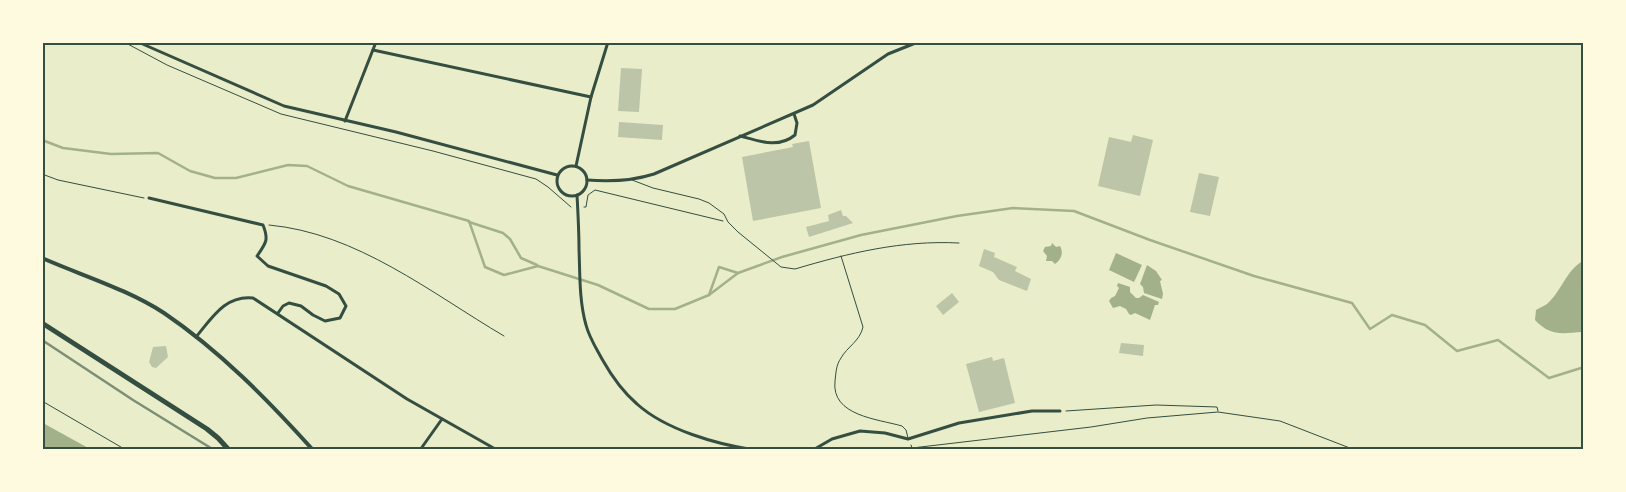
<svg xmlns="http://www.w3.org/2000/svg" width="1626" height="492" viewBox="0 0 1626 492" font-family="Signika,sans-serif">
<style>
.water{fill:#a3b18a}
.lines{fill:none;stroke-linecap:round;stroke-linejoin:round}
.stream{stroke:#a3b18a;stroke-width:2.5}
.building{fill:#bcc5a7}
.path{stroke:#344e41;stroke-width:1}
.service{stroke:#344e41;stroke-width:1}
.minor{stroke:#344e41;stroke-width:3}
.tertiary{stroke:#344e41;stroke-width:4}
.primary{stroke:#344e41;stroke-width:5}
.rail{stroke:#7c8e77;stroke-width:2.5}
.neatline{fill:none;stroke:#344e41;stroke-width:2}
</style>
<rect width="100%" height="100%" fill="#e9edc9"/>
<!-- water -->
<g class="water">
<path d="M 1052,243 L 1056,247 L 1060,246 C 1064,253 1061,260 1055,264 L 1052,261 L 1046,261 L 1047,256 L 1043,251 L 1045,247 L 1051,246 Z"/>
<path d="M 1116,253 L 1142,265 L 1134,282 L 1109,270 Z"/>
<path d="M 1583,261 L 1583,332 C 1562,333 1551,337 1535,320 L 1536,310 C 1539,308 1544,306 1547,304 C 1562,291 1566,270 1583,261 Z"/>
<path d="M 1147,265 L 1156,271 L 1162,280 L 1160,281 L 1163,294 L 1162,299 L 1144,293 L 1143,287 L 1140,284 Z"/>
<path d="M 1118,283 L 1130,287 L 1130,292 L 1136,298 L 1139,298 L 1143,295 L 1159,302 L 1158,305 L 1155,305 L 1150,320 L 1135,313 L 1131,315 L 1129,314 L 1126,309 L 1120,306 L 1113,308 L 1109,301 L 1111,298 L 1115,296 L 1119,288 L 1117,286 Z"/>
<path d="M 42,423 L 43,423 L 90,449 L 43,449 Z"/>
</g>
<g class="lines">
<!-- stream -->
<g class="stream">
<path d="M 42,140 L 63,148 L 111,154 L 158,153 L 190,171 L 215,178 L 236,178 L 288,165 L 307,166 L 348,186 L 469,221 L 485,267 L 504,275 L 538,266 L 598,285 L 649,309 L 675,309 L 709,295 L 719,267 L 738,273 L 782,257 L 861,235 L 957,216 L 1013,208 L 1074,211 L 1150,240 L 1254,276 L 1352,303 L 1370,329 L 1392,315 L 1425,325 L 1457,351 L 1498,340 L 1549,378 L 1581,368 L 1584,369"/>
<path d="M 469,222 L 503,233 L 510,239 L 521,258 L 537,265"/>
<path d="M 709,295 L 738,273"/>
</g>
</g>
<!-- building -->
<g class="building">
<path d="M 621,68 L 642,69 L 639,112 L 618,111 Z"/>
<path d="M 619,122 L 663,125 L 662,140 L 618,137 Z"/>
<path d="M 1133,135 L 1153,140 L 1140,196 L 1098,186 L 1109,137 L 1131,142 Z"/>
<path d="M 809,141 L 821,208 L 753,221 L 742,157 L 793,147 L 792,144 Z"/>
<path d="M 1199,173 L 1219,177 L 1210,216 L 1190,212 Z"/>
<path d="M 841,210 L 843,216 L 846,216 L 853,223 L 809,237 L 806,227 L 829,221 L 828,215 Z"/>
<path d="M 984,249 L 995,253 L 994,257 L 1017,267 L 1015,271 L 1031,279 L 1027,291 L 999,280 L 993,272 L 979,266 Z"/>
<path d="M 952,293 L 959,302 L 943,315 L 936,306 Z"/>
<path d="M 1121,343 L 1144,345 L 1143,356 L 1119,353 Z"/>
<path d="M 166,346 L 168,357 L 156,368 L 152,367 L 149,362 L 153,347 Z"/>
<path d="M 992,357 L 993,361 L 1004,358 L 1015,403 L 979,412 L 966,364 Z"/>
</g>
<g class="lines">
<!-- path -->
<g class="path">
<path d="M 124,42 L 167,65 L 281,114 L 433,151 L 536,179 L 548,187 L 571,207"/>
<path d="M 42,174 L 58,180 L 144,198"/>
<path d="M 584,207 L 586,207 L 588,195 L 595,190 L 723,221"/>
<path d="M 269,225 C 357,233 431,293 504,336"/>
<path d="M 1066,411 L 1156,405 L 1217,407 L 1218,411"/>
<path d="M 911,445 L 912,448 L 1091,427 L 1147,418 L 1218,412 L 1280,421 L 1355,450"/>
</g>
<!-- service -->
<g class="service">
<path d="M 632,180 L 653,188 L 699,199 L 709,203 L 724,214 L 728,222 L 738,232 L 781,267 L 795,269 C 849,253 902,240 959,243"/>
<path d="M 841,256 L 863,327 C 860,341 847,347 841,358 C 836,365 836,373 835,381 C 831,416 878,419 902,426 L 906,430 L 908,438"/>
<path d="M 42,401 L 126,450"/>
</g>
<!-- minor -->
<g class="minor">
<path d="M 138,42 L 284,106 L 396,132 L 557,175"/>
<path d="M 373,50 L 591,97"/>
<path d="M 345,121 L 376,42"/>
<path d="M 740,136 C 759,141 778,149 795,135 L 797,123 L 794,114"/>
<circle cx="572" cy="181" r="15"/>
<path d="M 576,166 L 591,97 L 608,42"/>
<path d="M 587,180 C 611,182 632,181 654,174 L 813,105 L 888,54 L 918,42"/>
<path d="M 577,195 C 578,213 579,231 579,249 C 580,273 579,300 586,325 C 589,337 596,348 602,359 C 611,375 623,392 637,404 C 666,430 716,444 754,450"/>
<path d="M 149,198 L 263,225 C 269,240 266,243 257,256 L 268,266 L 326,286 L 339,294 L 346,306 L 340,318 L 325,321 L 313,315 L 301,306 L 289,303 L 283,306 L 278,313"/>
<path d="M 196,337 C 212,318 225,295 253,298 L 407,399 L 497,450"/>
<path d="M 420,450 L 442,419"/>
<path d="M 813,450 L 832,439 L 860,431 L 885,433 L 908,439 L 959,423 L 1032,411 L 1060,411"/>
</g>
<!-- tertiary -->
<path class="tertiary" d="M 42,258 C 83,276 127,289 164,313 C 220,351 268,400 313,450"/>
<!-- primary -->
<path class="primary" d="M 42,323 L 207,429 L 218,438 L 229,450"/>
<!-- rail -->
<path class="rail" d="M 42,340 L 133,400 L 214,450"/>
</g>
<!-- border -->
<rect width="1626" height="492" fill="none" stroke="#fefae0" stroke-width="88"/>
<rect x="44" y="44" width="1538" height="404" class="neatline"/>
</svg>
